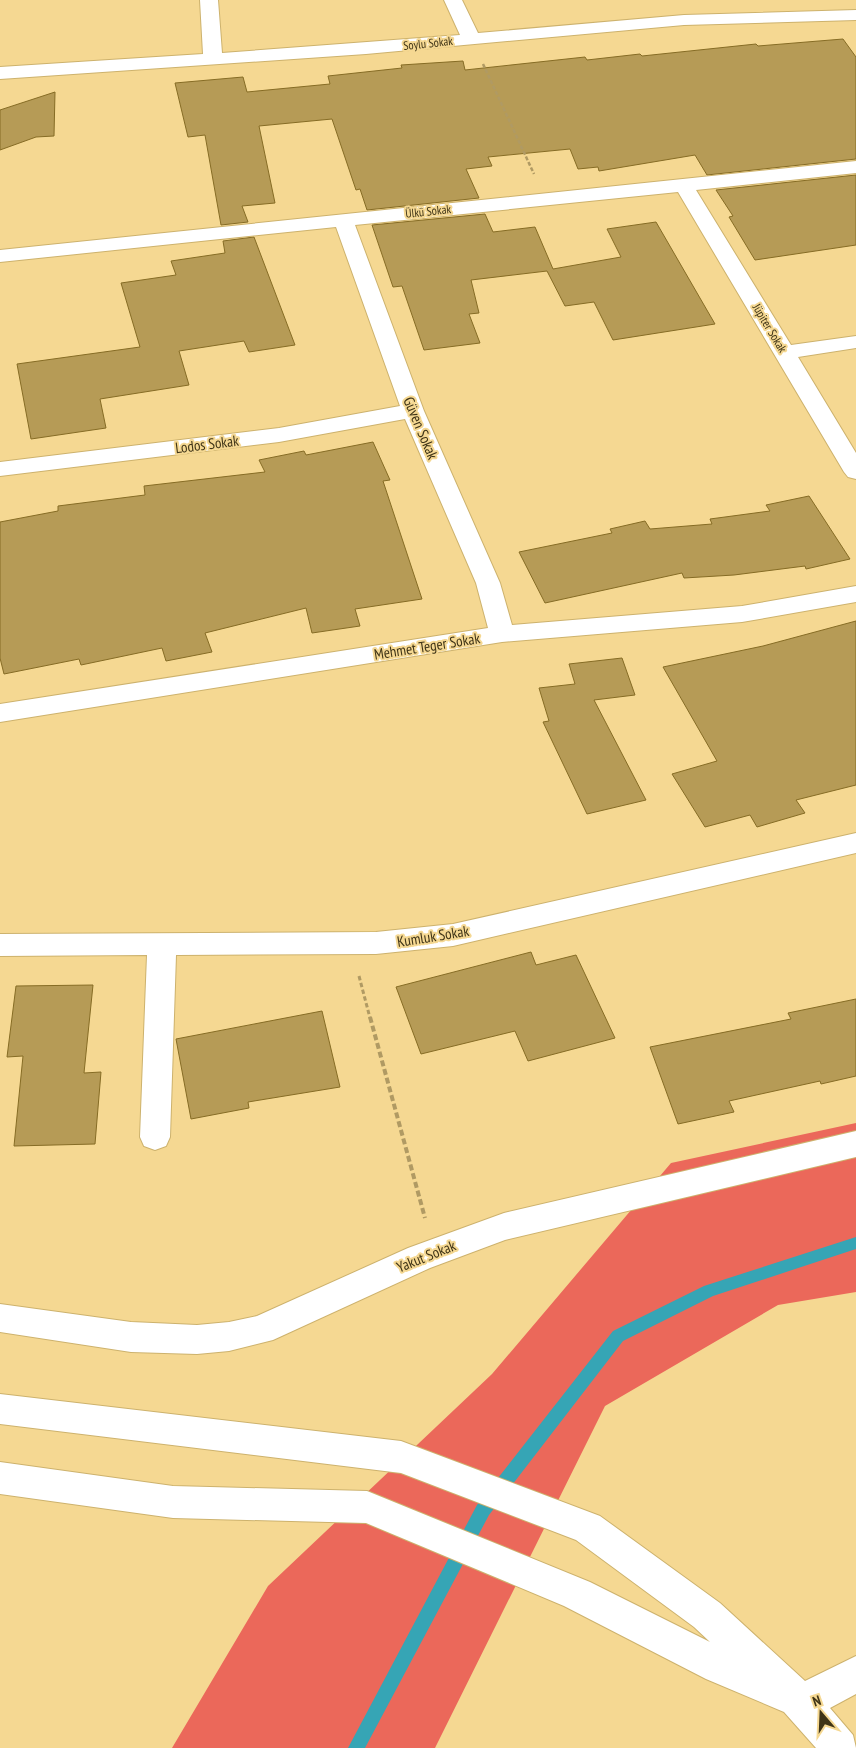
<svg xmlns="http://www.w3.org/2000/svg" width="856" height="1748" viewBox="0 0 856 1748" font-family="'PT Sans Narrow',sans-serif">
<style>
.forest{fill:#eb685a}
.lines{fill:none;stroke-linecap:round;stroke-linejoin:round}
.stream{fill:#36a5b5;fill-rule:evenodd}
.building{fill:#b69b56;stroke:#866c25}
.minor-casing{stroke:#cdb26d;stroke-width:2}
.path-far2{stroke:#b09a63;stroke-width:2.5;stroke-dasharray:4 2;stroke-linecap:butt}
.path-far1{stroke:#b09a63;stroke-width:3;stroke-dasharray:4.5 2.5;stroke-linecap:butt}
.path{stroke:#b09a63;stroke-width:4;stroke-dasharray:6 3;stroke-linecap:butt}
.minor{fill:#fff;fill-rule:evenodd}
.labels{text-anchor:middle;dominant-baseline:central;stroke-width:4;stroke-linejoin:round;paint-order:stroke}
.far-street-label{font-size:12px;fill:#3f3417;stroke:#f5d892}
.street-label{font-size:15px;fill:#3f3417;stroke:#f5d892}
</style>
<rect width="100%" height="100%" fill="#f5d892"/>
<!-- forest -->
<path class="forest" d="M 856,1123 L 856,1292 L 778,1305 L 605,1406 L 435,1748 L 172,1748 L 268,1586 L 492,1374 L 671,1163 Z"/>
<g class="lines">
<!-- stream -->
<path class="stream" d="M 856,1237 L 856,1249 L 713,1296 L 623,1341 L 489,1515 L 365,1748 L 348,1748 L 477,1505 L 613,1331 L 704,1286 Z"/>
</g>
<!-- building -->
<g class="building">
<path d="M 843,39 L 856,57 L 856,159 L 707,175 L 695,155 L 599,171 L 598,167 L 578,169 L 570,149 L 488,157 L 492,166 L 466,169 L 479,198 L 367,210 L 360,189 L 356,190 L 332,119 L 259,126 L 275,203 L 242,206 L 248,222 L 221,225 L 205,135 L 188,137 L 175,83 L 243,77 L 247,92 L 330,84 L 328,76 L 402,68 L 401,65 L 463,61 L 465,70 L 585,57 L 587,60 L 640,54 L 642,56 L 756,44 L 758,46 Z"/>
<path d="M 55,92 L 54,136 L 36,137 L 0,150 L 0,110 Z"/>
<path d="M 856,175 L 856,245 L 755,260 L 729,217 L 733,216 L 716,190 Z"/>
<path d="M 485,214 L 493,232 L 535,227 L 553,269 L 621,257 L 607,229 L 656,222 L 715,324 L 613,340 L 594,302 L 565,306 L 547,271 L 471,280 L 479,313 L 469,314 L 480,343 L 424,350 L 402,286 L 393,287 L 372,225 Z"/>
<path d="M 254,237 L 295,345 L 249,352 L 244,341 L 179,351 L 189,385 L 100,399 L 106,428 L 31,439 L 17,364 L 140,347 L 121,283 L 176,275 L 171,261 L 225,253 L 223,241 Z"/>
<path d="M 373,442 L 390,480 L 383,481 L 422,599 L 355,609 L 360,626 L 312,633 L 306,608 L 205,633 L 212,652 L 166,661 L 162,648 L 81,665 L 79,659 L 4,674 L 0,658 L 0,522 L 58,511 L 58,506 L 145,495 L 144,486 L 265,472 L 259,460 L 304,451 L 306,455 Z"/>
<path d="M 809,496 L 850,559 L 806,569 L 805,566 L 734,575 L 684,578 L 682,573 L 545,603 L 519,552 L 612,533 L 610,529 L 645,521 L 650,529 L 712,524 L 710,519 L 770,511 L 766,505 Z"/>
<path d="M 856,621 L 856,785 L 796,800 L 805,813 L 757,827 L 750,815 L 705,827 L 672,774 L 717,761 L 663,667 L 763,646 Z"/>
<path d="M 622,658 L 635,695 L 594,700 L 646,800 L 587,814 L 543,722 L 549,721 L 539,688 L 575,684 L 569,664 Z"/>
<path d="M 531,952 L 536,965 L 576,955 L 615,1038 L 528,1061 L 515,1031 L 421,1054 L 396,987 Z"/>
<path d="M 93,985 L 84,1073 L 101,1072 L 95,1144 L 14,1146 L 23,1056 L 7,1057 L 16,986 Z"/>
<path d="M 856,999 L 856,1076 L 821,1084 L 820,1081 L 729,1101 L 734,1112 L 678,1124 L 650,1047 L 791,1019 L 788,1013 Z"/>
<path d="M 322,1011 L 340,1087 L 248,1102 L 249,1108 L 191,1119 L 176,1039 Z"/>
</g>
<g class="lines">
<!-- minor casing -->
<g class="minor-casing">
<g id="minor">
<path d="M 200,0 L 218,0 L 222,53 L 460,35 L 444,0 L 462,0 L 478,33 L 684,15 L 856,10 L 856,20 L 684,25 L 366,54 L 0,79 L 0,67 L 203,54 Z"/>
<path d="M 856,161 L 856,173 L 696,190 L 791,345 L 856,336 L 856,348 L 798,357 L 856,453 L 856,479 L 848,477 L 844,472 L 678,192 L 355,225 L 424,411 L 500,583 L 512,625 L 742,606 L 856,586 L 856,602 L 742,622 L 502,642 L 0,722 L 0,704 L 488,628 L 476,583 L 405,419 L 279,442 L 0,476 L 0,462 L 279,428 L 400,406 L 336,227 L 0,262 L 0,250 Z"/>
<path d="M 856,833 L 856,853 L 453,946 L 376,954 L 176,955 L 170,1137 L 166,1146 L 155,1150 L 144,1146 L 140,1137 L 147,955 L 0,956 L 0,934 L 376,932 L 453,924 Z"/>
<path d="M 856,1131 L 856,1157 L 505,1240 L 430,1268 L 273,1340 L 229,1351 L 197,1354 L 131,1352 L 0,1332 L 0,1304 L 131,1322 L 197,1325 L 229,1322 L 257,1316 L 408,1248 L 504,1213 Z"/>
<path d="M 0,1394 L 401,1441 L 600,1516 L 720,1603 L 805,1681 L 856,1656 L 856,1694 L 830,1708 L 853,1735 L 856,1748 L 816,1748 L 784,1712 L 706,1679 L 564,1606 L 366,1523 L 173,1518 L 0,1494 L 0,1462 L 173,1486 L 367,1491 L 590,1582 L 710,1642 L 694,1627 L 576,1540 L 401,1473 L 0,1424 Z"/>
</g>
</g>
<!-- path-far2 -->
<path class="path-far2" d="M 483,64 L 534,174"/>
<!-- path-far1 -->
<path class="path-far1" d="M 359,976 L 370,1018"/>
<!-- path -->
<path class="path" d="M 370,1017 L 425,1218"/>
<!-- minor -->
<use href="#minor" class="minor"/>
</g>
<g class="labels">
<!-- far-street labels -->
<g class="far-street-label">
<text transform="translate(428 43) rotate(-6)">Soylu Sokak</text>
<text transform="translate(428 211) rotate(-6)">Ülkü Sokak</text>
<text transform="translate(770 328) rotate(59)">Jüpiter Sokak</text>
</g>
<!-- street labels -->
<g class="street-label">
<text transform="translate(421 428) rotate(67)">Güven Sokak</text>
<text transform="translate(207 444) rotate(-7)">Lodos Sokak</text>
<text transform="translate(427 646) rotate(-9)">Mehmet Teger Sokak</text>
<text transform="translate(433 936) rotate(-9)">Kumluk Sokak</text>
<text transform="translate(426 1256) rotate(-22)">Yakut Sokak</text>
</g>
</g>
<!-- north arrow -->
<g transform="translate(821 1713) rotate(341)" stroke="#f5d892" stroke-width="4" paint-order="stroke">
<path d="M0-4L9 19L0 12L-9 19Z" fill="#3f3417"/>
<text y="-8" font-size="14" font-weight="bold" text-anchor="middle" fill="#3f3417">N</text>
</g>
</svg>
